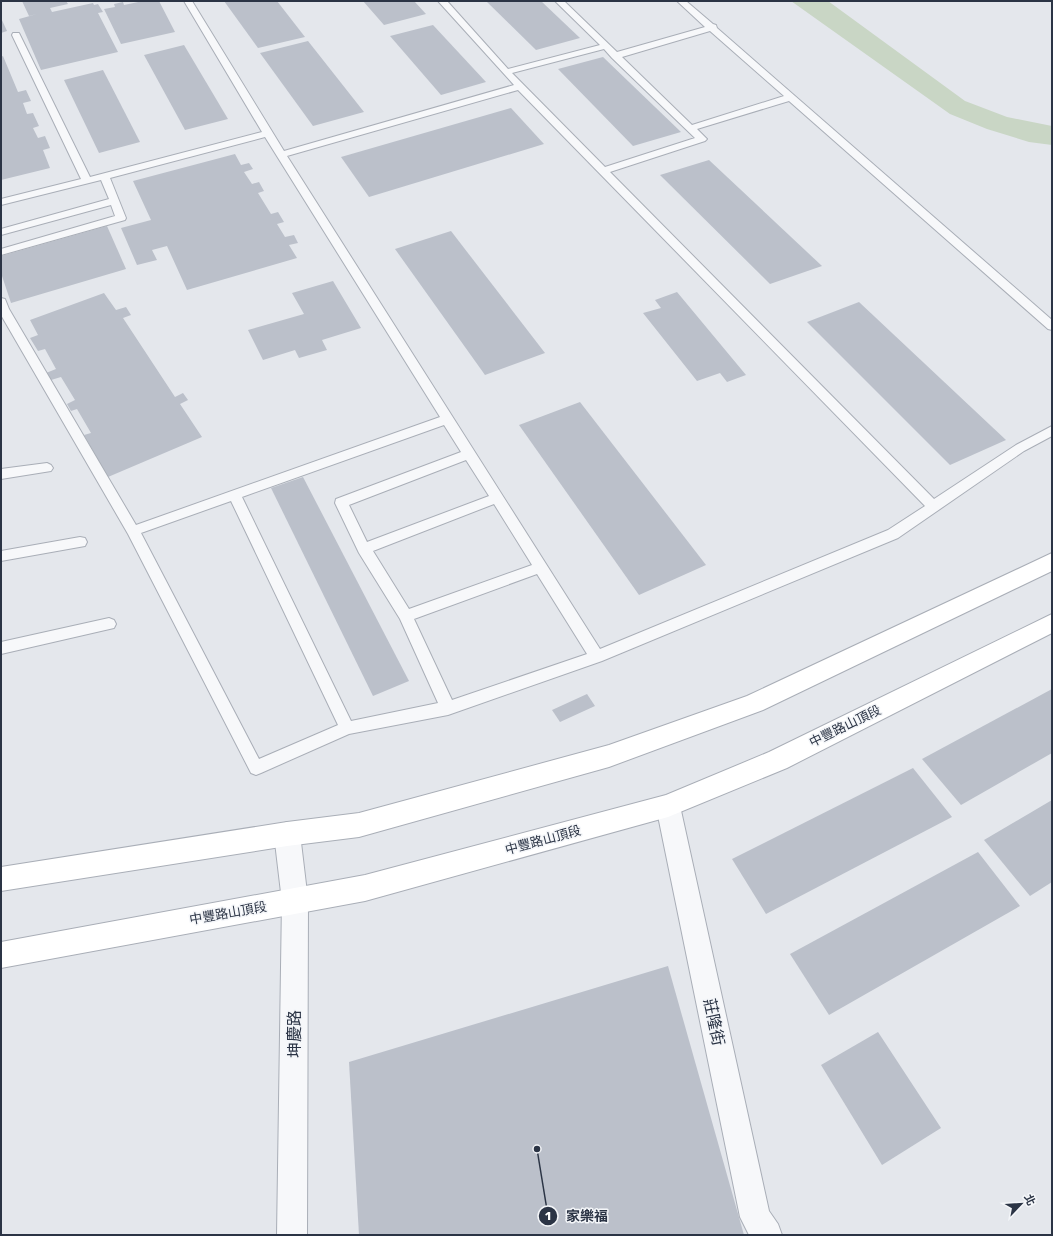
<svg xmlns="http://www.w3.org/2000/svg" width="1053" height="1236" viewBox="0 0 1053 1236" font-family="Rubik,'Noto Sans TC',sans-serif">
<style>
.green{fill:#c9d6c5}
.building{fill:#bbc0ca}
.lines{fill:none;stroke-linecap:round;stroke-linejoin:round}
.service-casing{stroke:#a9aeb7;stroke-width:2}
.minor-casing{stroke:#a9aeb7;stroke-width:2}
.secondary-casing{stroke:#a9aeb7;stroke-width:2}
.service{fill:#f7f8fa;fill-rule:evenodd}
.minor{fill:#f7f8fa;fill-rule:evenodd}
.secondary{fill:#fff;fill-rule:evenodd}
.labels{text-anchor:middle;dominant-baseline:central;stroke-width:3;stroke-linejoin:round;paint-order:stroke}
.street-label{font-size:13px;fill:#2b3445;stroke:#f4f6f9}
.near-street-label{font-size:16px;fill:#2b3445;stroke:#f4f6f9}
.leader{fill:none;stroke:#2b3445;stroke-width:1.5}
.callout-dot{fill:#2b3445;stroke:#f4f6f9;stroke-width:1.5}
.mark-label{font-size:12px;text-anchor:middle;font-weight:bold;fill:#fff}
.callout-label{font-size:14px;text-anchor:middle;font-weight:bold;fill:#2b3445;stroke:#f4f6f9;stroke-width:3;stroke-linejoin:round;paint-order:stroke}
</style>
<rect width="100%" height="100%" fill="#e4e7ec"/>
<!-- green -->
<path class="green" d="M 791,1 L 828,1 L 965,101 L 1007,117 L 1052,126 L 1052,145 L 1029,142 L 987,129 L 950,114 Z"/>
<!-- building -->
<g class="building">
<path d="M 22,1 L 66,1 L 68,4 L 50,8 L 52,12 L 93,3 L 94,5 L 98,4 L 103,12 L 98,13 L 118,52 L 41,70 L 19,19 L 37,14 L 29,16 Z"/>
<path d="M 143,1 L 159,1 L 175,32 L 121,44 L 104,9 L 115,7 L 114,4 L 123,2 L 124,5 Z"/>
<path d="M 224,1 L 277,1 L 305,37 L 258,48 Z"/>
<path d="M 363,1 L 414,1 L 426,14 L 384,25 Z"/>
<path d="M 486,1 L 541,1 L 580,38 L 536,50 Z"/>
<path d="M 1,18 L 7,31 L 1,33 Z"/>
<path d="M 433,25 L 486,82 L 441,95 L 390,36 Z"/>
<path d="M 308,41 L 364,112 L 313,126 L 260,53 Z"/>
<path d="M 184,45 L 228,119 L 185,130 L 144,55 Z"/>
<path d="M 3,56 L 18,92 L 26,90 L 31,101 L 23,103 L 27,114 L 33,113 L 39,126 L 33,128 L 38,138 L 45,136 L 50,148 L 43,150 L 50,168 L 1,180 L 1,57 Z"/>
<path d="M 603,57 L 681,132 L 633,146 L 558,69 Z"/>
<path d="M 103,70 L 140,142 L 99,153 L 64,80 Z"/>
<path d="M 511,108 L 544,144 L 369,197 L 341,157 Z"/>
<path d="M 235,154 L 241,165 L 249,163 L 253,169 L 244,172 L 252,184 L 259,182 L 264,191 L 258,193 L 271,214 L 278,212 L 284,222 L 277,224 L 285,237 L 294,235 L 298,243 L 289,245 L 297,258 L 187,290 L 167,246 L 152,250 L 157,260 L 137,265 L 121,228 L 151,220 L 133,181 Z"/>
<path d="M 709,160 L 822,266 L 770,284 L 660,175 Z"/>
<path d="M 107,226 L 126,269 L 11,303 L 1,273 L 1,256 Z"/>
<path d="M 451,231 L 545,353 L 485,375 L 395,249 Z"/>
<path d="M 333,281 L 361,328 L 322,340 L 327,350 L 299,358 L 295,350 L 263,360 L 248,330 L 304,314 L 292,293 Z"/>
<path d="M 677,292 L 746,375 L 727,382 L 720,373 L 697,381 L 643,313 L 661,308 L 655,300 Z"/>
<path d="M 104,293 L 116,310 L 126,307 L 131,315 L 123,318 L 175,397 L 183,393 L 188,400 L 180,404 L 202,437 L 108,477 L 84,435 L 91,433 L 77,409 L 71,411 L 67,404 L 75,400 L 61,377 L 51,380 L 46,373 L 56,369 L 45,349 L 38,351 L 30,338 L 38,335 L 30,320 Z"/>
<path d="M 859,302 L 1006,440 L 950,465 L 807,322 Z"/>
<path d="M 580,402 L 706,565 L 639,595 L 519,425 Z"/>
<path d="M 303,477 L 409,681 L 373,696 L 271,488 Z"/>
<path d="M 1052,689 L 1052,753 L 961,805 L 922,759 Z"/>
<path d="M 587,694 L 595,706 L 560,722 L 552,710 Z"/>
<path d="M 913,768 L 952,817 L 766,914 L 732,859 Z"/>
<path d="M 1052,800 L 1052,882 L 1030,896 L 984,840 Z"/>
<path d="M 978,852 L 1020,906 L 829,1015 L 790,954 Z"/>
<path d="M 668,966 L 744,1235 L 359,1235 L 349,1062 Z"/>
<path d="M 878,1032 L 941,1128 L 882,1165 L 821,1065 Z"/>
</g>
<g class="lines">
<!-- service casing -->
<g class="service-casing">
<g id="service">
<path d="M 184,1 L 192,1 L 284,151 L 514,85 L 438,1 L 447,1 L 508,69 L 600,45 L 555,1 L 564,1 L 617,52 L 705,27 L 677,1 L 686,1 L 713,24 L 716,25 L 717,28 L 1052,320 L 1052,330 L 1048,329 L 789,101 L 697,129 L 707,139 L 705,141 L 610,172 L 934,499 L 1016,445 L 1052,426 L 1052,436 L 1024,451 L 898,538 L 602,661 L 448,715 L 349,734 L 261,773 L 256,775 L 251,773 L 128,534 L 1,315 L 1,298 L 5,299 L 9,309 L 136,525 L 440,417 L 265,137 L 110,178 L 126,218 L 125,220 L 1,255 L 1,249 L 115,216 L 111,205 L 1,235 L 1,229 L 109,199 L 101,180 L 1,205 L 1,199 L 81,179 L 12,35 L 13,33 L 19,33 L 20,35 L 90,177 L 262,132 ZM 710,31 L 784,96 L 692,125 L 622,57 ZM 604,49 L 612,58 L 695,138 L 605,167 L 512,73 ZM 518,90 L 925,506 L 888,530 L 600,649 L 287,156 ZM 444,425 L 461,452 L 336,499 L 335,503 L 359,553 L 400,619 L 438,703 L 351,721 L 242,497 ZM 466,460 L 489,496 L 367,542 L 349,505 ZM 231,501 L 338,725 L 259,759 L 141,533 ZM 494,504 L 532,565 L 409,609 L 373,551 ZM 537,574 L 587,654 L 452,700 L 414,619 Z"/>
<path d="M 47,463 L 51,465 L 53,468 L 51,471 L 1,479 L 1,469 Z"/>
<path d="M 80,537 L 85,538 L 87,542 L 85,546 L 1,561 L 1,551 Z"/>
<path d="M 109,618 L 114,620 L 116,624 L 114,628 L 1,654 L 1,642 Z"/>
</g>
</g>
<!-- minor casing -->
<g class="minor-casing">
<g id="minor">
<path d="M 668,795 L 677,798 L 680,806 L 769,1211 L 778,1224 L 782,1235 L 749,1235 L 740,1217 L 656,806 L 659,798 Z"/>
<path d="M 287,822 L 296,826 L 300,834 L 308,901 L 307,1235 L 277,1235 L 282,901 L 274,834 L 278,826 Z"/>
</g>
</g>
<!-- secondary casing -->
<g class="secondary-casing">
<g id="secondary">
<path d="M 1052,553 L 1052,571 L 763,710 L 609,767 L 359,837 L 287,846 L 1,891 L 1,867 L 287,822 L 359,813 L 609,745 L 747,696 Z"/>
<path d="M 1052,614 L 1052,633 L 787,768 L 668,817 L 365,901 L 1,968 L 1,942 L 365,875 L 666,795 L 769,752 Z"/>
</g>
</g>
<!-- service -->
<use href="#service" class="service"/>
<!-- minor -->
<use href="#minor" class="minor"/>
<!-- secondary -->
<use href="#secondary" class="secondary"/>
</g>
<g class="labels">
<!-- street labels -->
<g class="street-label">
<text transform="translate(845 726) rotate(-26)">中豐路山頂段</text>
<text transform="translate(543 840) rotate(-15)">中豐路山頂段</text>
<text transform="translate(228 913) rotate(-10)">中豐路山頂段</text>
</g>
<!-- near-street labels -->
<g class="near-street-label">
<text transform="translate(714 1022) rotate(78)">莊隆街</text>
<text transform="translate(294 1034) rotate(-90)">坤慶路</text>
</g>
</g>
<!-- callouts -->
<path class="leader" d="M537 1149L548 1216"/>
<g class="callout-dot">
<circle cx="537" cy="1149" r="4"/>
<circle cx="548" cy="1216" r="10"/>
</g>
<g class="mark-label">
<text x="548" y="1220">1</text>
</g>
<g class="callout-label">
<text x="587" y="1221">家樂福</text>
</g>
<!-- border -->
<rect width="1053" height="1236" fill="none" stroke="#2b3445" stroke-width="4"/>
<!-- north arrow -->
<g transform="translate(1021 1204) rotate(65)" stroke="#f4f6f9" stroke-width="3" paint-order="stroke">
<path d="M0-3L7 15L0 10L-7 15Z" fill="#2b3445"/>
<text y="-6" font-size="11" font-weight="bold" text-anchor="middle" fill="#2b3445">北</text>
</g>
</svg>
